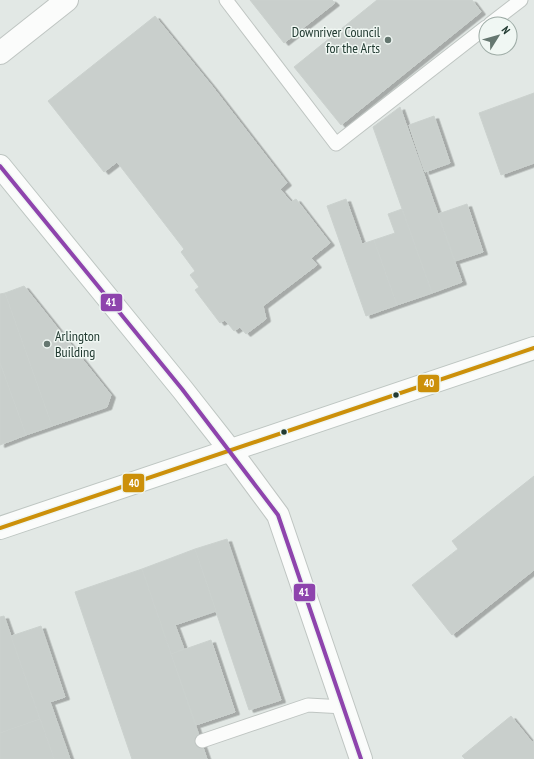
<svg xmlns="http://www.w3.org/2000/svg" width="534" height="759" viewBox="0 0 534 759" font-family="'PT Sans Narrow',sans-serif">
<style>
.building{fill:#c9cfcc;stroke:#cbd1ce;filter:url(#shadow)}
.lines{fill:none;stroke-linecap:round;stroke-linejoin:round}
.lane-casing{stroke:#bfc5c2;stroke-width:15}
.street-casing{stroke:#bfc5c2;stroke-width:24}
.secondary-casing{stroke:#bec6c2;stroke-width:24}
.lane{stroke:#fbfcfb;stroke-width:13}
.street{stroke:#fbfcfb;stroke-width:22}
.secondary{stroke:#fbfcfb;stroke-width:22}
.bus-1-casing{stroke:#f0f7f3;stroke-width:7}
.bus-2-casing{stroke:#f0f7f3;stroke-width:7}
.bus-1{stroke:#cc900a;stroke-width:4}
.bus-2{stroke:#8e44ad;stroke-width:4}
.poi-dot{fill:#657770;stroke:#f0f7f3;stroke-width:1.5}
.bus-dot{fill:#213a31;stroke:#f0f7f3;stroke-width:1.5}
.labels{text-anchor:middle;dominant-baseline:central;stroke-width:3;stroke-linejoin:round;paint-order:stroke}
.poi-label{font-size:14px;fill:#213a31;stroke:#f0f7f3;text-anchor:end}
.line-badge{stroke:#f0f7f3;stroke-width:1.5}
.badge-label{font-size:11px;text-anchor:middle;font-weight:bold;fill:#fff}
</style>
<defs>
<filter id="shadow"><feDropShadow dx="4.5" dy="2.5" stdDeviation="0" flood-color="#0004"/></filter>
</defs>
<rect width="100%" height="100%" fill="#e2e8e5"/>
<!-- building -->
<g class="building">
<path d="M 250,0 L 332,0 L 335,3 L 284,43 Z"/>
<path d="M 377,0 L 472,0 L 481,12 L 341,125 L 294,67 Z"/>
<path d="M 155,16 L 212,86 L 287,183 L 280,189 L 291,202 L 296,199 L 330,243 L 311,258 L 317,265 L 263,306 L 266,319 L 246,334 L 240,327 L 234,331 L 225,320 L 220,323 L 195,290 L 199,287 L 190,275 L 195,271 L 181,252 L 184,249 L 117,162 L 104,172 L 48,101 Z"/>
<path d="M 534,93 L 534,163 L 501,175 L 479,113 Z"/>
<path d="M 400,107 L 462,282 L 432,293 L 373,127 Z"/>
<path d="M 434,116 L 450,163 L 425,172 L 409,125 Z"/>
<path d="M 346,199 L 362,244 L 374,240 L 397,305 L 366,316 L 327,206 Z"/>
<path d="M 467,204 L 483,252 L 455,261 L 438,214 Z"/>
<path d="M 402,209 L 432,293 L 397,305 L 374,240 L 395,233 L 388,214 Z"/>
<path d="M 24,286 L 111,395 L 107,407 L 52,426 L 5,293 Z"/>
<path d="M 5,293 L 52,426 L 26,435 L 0,363 L 0,294 Z"/>
<path d="M 0,363 L 26,435 L 0,445 Z"/>
<path d="M 534,476 L 534,570 L 452,635 L 412,585 L 458,549 L 452,541 Z"/>
<path d="M 227,539 L 281,700 L 249,710 L 195,549 Z"/>
<path d="M 195,549 L 216,611 L 175,625 L 184,649 L 171,654 L 142,569 Z"/>
<path d="M 142,569 L 207,759 L 132,759 L 75,592 Z"/>
<path d="M 4,616 L 40,719 L 0,733 L 0,617 Z"/>
<path d="M 41,626 L 65,697 L 50,702 L 70,759 L 54,759 L 11,636 Z"/>
<path d="M 211,640 L 235,712 L 196,725 L 171,654 Z"/>
<path d="M 511,716 L 532,742 L 534,741 L 534,759 L 465,759 L 462,756 Z"/>
<path d="M 40,719 L 54,759 L 0,759 L 0,733 Z"/>
</g>
<g class="lines">
<!-- lane casing -->
<g class="lane-casing">
<g id="lane">
<path d="M 226,0 L 336,144 L 486,27"/>
<path d="M 490,24 L 521,0"/>
<path d="M 202,741 L 308,705 L 344,707"/>
</g>
</g>
<!-- street casing -->
<g class="street-casing">
<g id="street">
<path d="M 0,53 L 67,0"/>
<path d="M 230,450 L 278,515 L 361,759"/>
</g>
</g>
<!-- secondary casing -->
<g class="secondary-casing">
<g id="secondary">
<path d="M 0,166 L 182,389 L 230,450"/>
<path d="M 0,528 L 534,348"/>
</g>
</g>
<!-- lane -->
<use href="#lane" class="lane"/>
<!-- street -->
<use href="#street" class="street"/>
<!-- secondary -->
<use href="#secondary" class="secondary"/>
<!-- bus-1 casing -->
<g class="bus-1-casing">
<path id="bus-1" d="M 0,528 L 534,348"/>
</g>
<!-- bus-2 casing -->
<g class="bus-2-casing">
<path id="bus-2" d="M 0,166 L 182,389 L 278,515 L 361,759"/>
</g>
<!-- bus-1 -->
<use href="#bus-1" class="bus-1"/>
<!-- bus-2 -->
<use href="#bus-2" class="bus-2"/>
</g>
<!-- markers -->
<g class="poi-dot">
<circle cx="388" cy="40" r="4"/>
<circle cx="47" cy="344" r="4"/>
</g>
<g class="bus-dot">
<circle cx="396" cy="395" r="3.5"/>
<circle cx="284" cy="432" r="3.5"/>
</g>
<g class="labels">
<!-- poi labels -->
<g class="poi-label">
<text x="380" y="32">Downriver Council<tspan x="380" dy="16">for the Arts</tspan></text>
<text x="55" y="336" text-anchor="start">Arlington<tspan x="55" dy="16">Building</tspan></text>
</g>
</g>
<g class="line-badge">
<rect x="100" y="293" width="23" height="19" rx="4" fill="#8e44ad"/>
<rect x="417" y="374" width="23" height="19" rx="4" fill="#cc900a"/>
<rect x="122" y="473" width="23" height="20" rx="4" fill="#cc900a"/>
<rect x="293" y="583" width="23" height="19" rx="4" fill="#8e44ad"/>
</g>
<g class="badge-label">
<text x="111" y="306">41</text>
<text x="429" y="387">40</text>
<text x="134" y="487">40</text>
<text x="304" y="596">41</text>
</g>
<!-- north arrow -->
<g transform="translate(498 36) rotate(53)"><circle r="19" fill="#f0f7f3" stroke="#9daba5"/>
<path d="M0-3L7 15L0 10L-7 15Z" fill="#657770"/>
<text y="-6" font-size="11" font-weight="bold" text-anchor="middle" fill="#213a31">N</text>
</g>
</svg>
